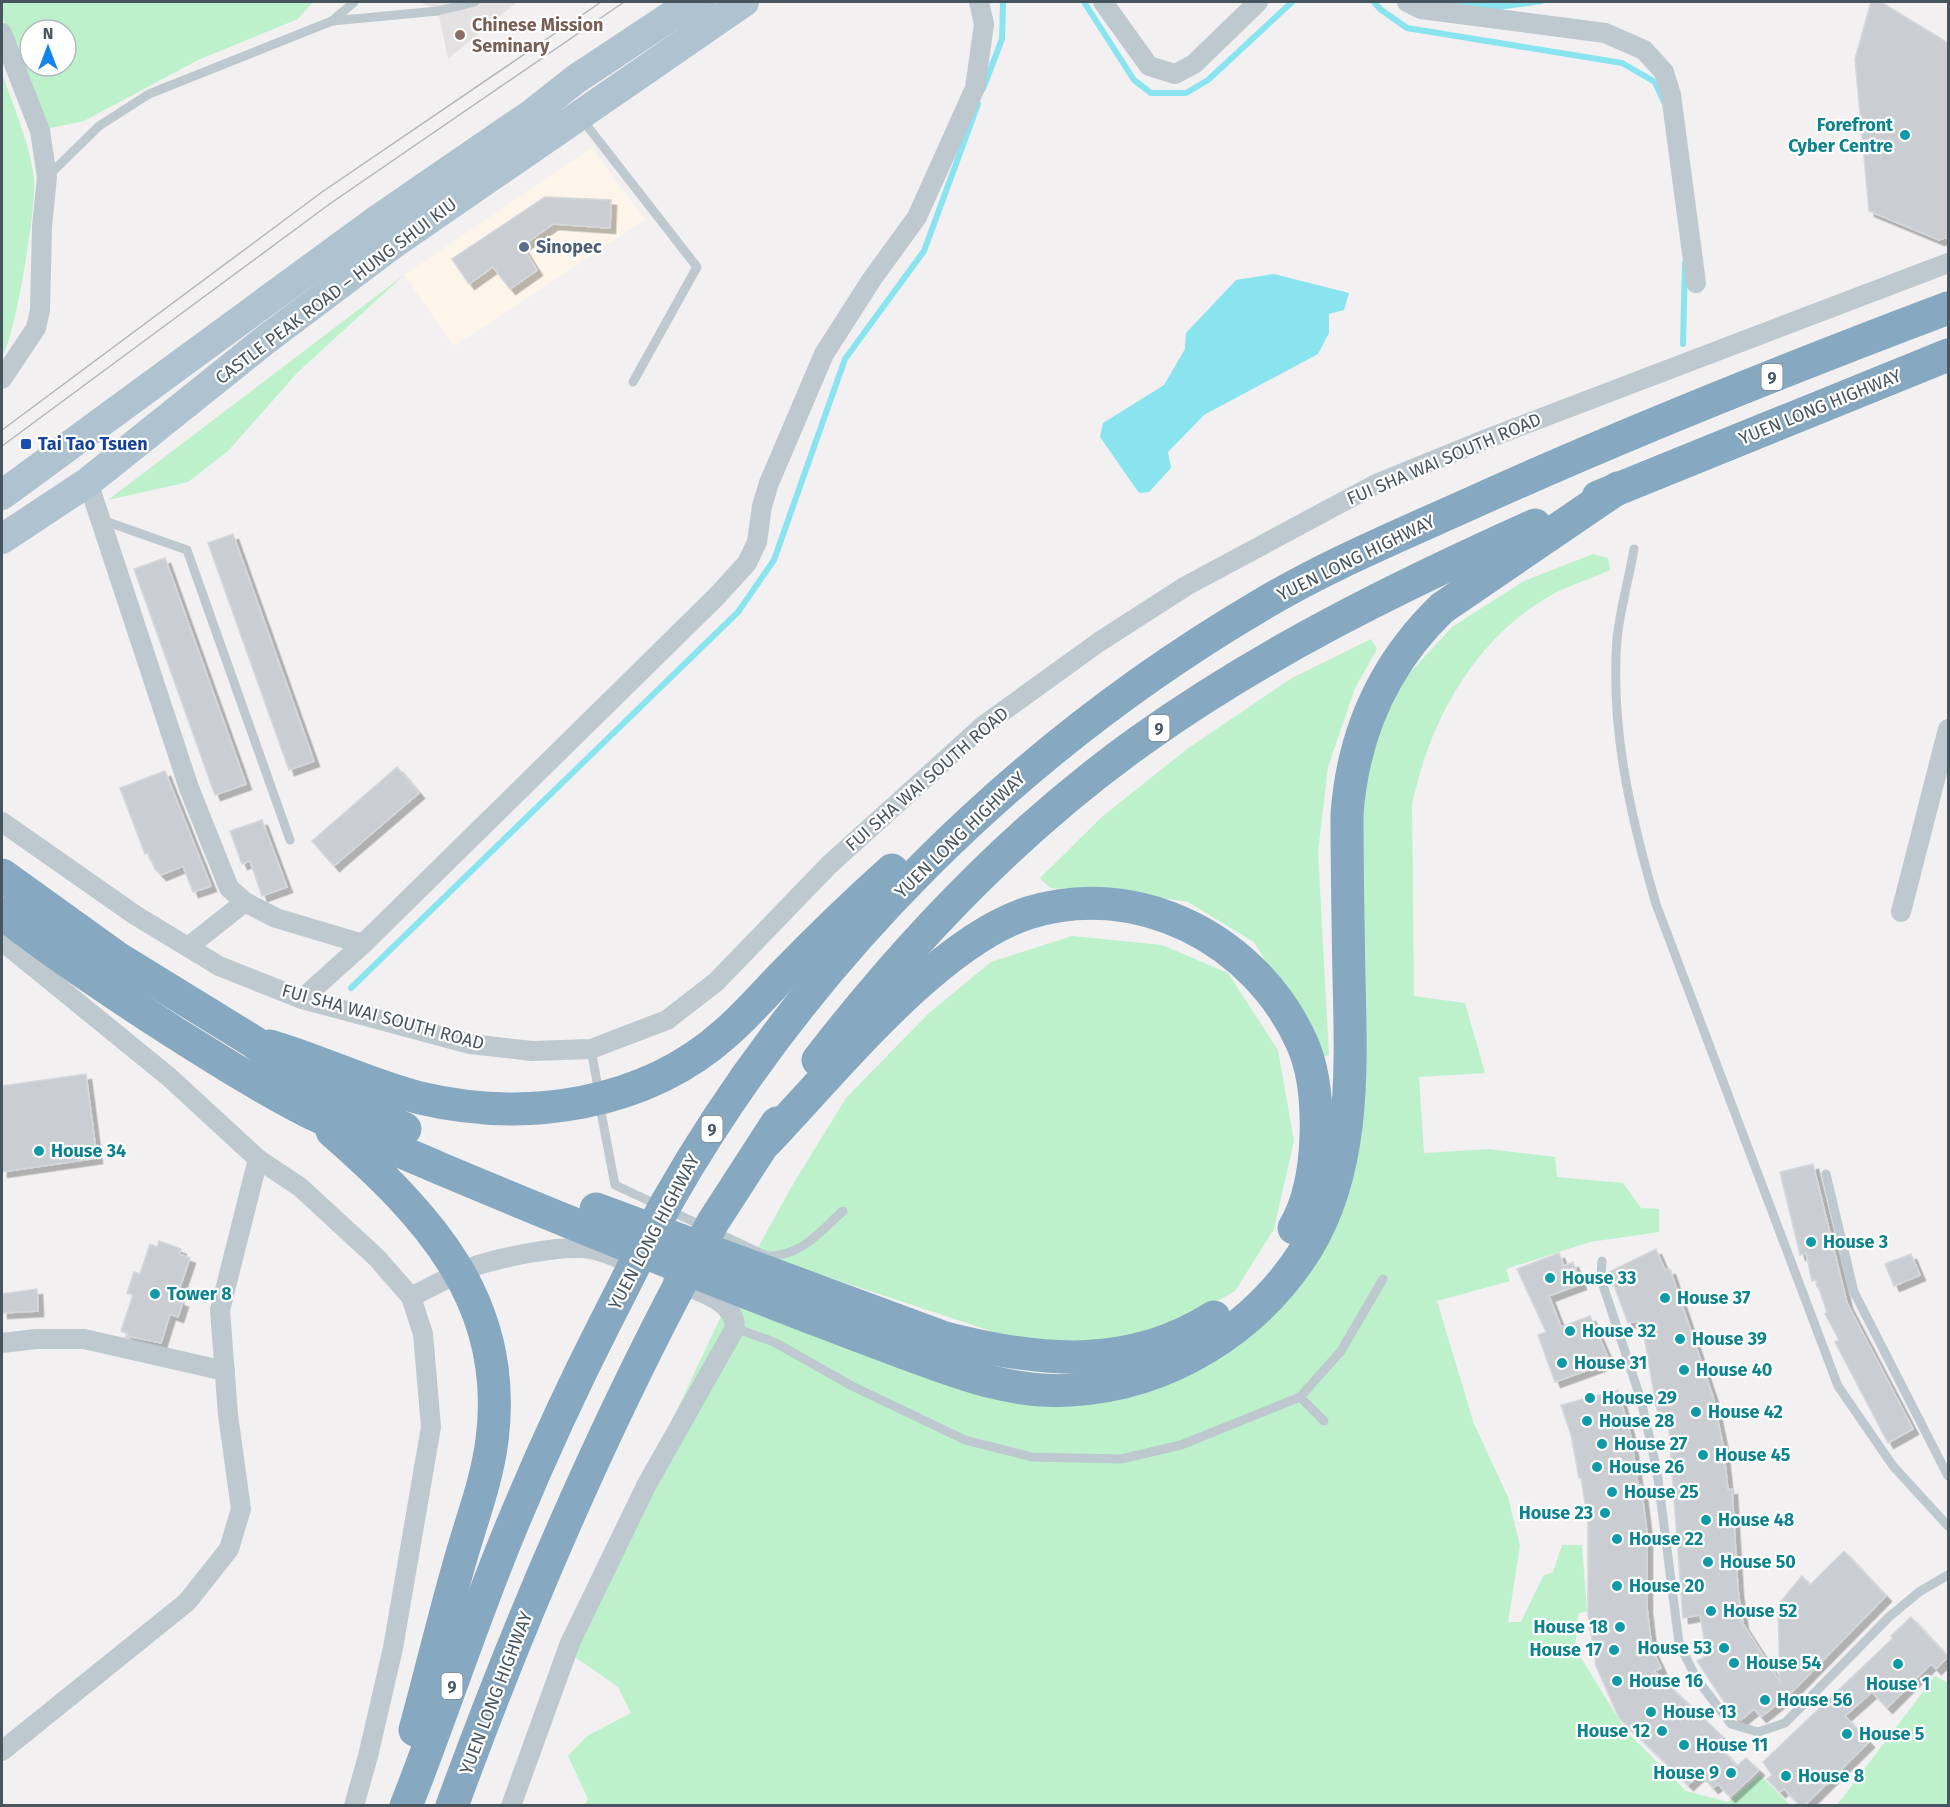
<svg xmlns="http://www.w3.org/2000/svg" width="1950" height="1807" viewBox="0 0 1950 1807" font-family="'Fira Sans',sans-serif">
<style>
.commercial{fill:#fdf5e9}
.education{fill:#e3e1e2}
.green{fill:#bdf1cc;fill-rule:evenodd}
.water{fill:#89e4f0}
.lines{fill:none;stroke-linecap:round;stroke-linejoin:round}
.stream{stroke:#89e4f0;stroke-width:6}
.building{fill:#caced3;stroke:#d4d7dc;stroke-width:1.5;filter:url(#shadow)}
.lane{stroke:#bdc9cf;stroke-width:9}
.street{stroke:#bdc9cf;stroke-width:20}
.primary{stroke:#afc2d0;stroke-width:30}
.highway{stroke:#86a8c0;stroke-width:33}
.tram{stroke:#b2b6ba;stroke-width:1.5}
.education-dot{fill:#8d6e63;stroke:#fff;stroke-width:2}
.culture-dot{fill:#0f9aa8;stroke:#fff;stroke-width:2}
.service-dot{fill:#5c6f8a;stroke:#fff;stroke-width:2}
.transit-dot{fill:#1a4fb4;stroke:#fff;stroke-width:2}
.labels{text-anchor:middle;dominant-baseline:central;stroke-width:4.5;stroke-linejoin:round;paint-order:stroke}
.shield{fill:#fff;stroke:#7e888e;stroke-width:1.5}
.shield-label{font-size:16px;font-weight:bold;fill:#47555e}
.education-label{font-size:18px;font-weight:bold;fill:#785e54;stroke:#fff;text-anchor:start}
.culture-label{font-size:18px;font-weight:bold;fill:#0d838f;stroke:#fff;text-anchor:start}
.service-label{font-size:18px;font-weight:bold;fill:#4e5e75;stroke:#fff;text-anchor:start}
.street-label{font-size:18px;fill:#47555e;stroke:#fff}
.transit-label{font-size:18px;font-weight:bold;fill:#164399;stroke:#fff;text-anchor:start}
</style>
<defs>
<filter id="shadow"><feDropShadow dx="5.5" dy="5.5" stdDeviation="0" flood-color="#0004"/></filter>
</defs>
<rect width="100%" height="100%" fill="#f2f0f0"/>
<!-- commercial -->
<path class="commercial" d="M 592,148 L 645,220 L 454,346 L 404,275 Z"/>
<!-- education -->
<path class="education" d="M 420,2 L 517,2 L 448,59 L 438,11 Z"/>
<!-- green -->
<g class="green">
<path d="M 2,2 L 313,2 L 298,19 L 198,60 L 84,121 L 41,130 L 2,15 ZM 30,30 L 66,30 L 66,66 L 30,66 Z"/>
<path d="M 2,73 C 13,106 31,146 34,180 C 37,204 15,339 2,356 Z"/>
<path d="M 404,275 L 298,372 L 228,451 L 188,482 L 108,500 Z"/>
<path d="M 1593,554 L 1608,558 L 1610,570 C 1591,579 1569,585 1550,596 C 1474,639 1429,722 1412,805 L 1414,996 L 1465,1003 L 1485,1073 L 1419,1077 L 1424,1153 L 1489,1149 L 1555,1157 L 1557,1177 L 1623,1183 L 1641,1208 L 1659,1209 L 1659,1232 L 1590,1242 L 1506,1269 L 1510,1281 L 1437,1301 L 1474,1424 L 1508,1497 L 1520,1546 L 1508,1622 L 1521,1622 L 1543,1576 L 1553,1572 L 1562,1545 L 1582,1545 L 1587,1611 L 1578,1614 L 1575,1648 L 1626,1731 L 1686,1791 L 1728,1802 L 1760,1775 L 1790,1805 L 584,1806 L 588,1799 L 568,1756 L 587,1736 L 631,1713 L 618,1687 L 568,1652 L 621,1529 L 731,1295 L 1003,1391 L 1236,1345 L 1326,1204 L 1363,769 L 1392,692 L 1452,627 L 1524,581 Z"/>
<path d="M 1371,639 L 1377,649 L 1355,688 L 1328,767 L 1318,852 L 1329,1055 L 1318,1058 L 1292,1005 L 1254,942 L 1188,902 L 1124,892 L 1050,888 L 1040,878 L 1103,816 L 1187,749 L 1292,678 Z"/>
<path d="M 1072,936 L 1162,945 L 1228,973 L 1278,1050 L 1294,1141 L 1274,1229 L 1235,1291 L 1170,1328 L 1093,1347 L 1009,1337 L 755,1253 L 792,1186 L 846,1098 L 929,1013 L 991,962 Z"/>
<path d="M 1935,1676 L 1948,1683 L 1948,1805 L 1837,1805 Z"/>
</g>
<!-- water -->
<g class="water">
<path d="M 1446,2 L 1546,2 L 1542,4 L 1498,10 Z"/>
<path d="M 1274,274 L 1349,293 L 1344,310 L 1329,314 L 1329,333 L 1318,354 L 1204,415 L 1168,452 L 1171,468 L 1149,492 L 1139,493 L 1100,437 L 1103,423 L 1164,385 L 1185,349 L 1186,333 L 1236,280 Z"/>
</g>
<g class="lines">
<!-- stream -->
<g class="stream">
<path d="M 1084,2 L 1134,80 L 1151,93 L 1186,93 L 1208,80 L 1292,2"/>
<path d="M 1374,2 L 1380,9 L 1407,28 L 1622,63 L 1655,82 L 1664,102"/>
<path d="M 983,89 L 1002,39 L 1003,2"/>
<path d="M 1683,344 L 1685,263"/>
<path d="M 351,988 L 738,612 L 774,560 L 845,359 L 924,251 L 978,104"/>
</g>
</g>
<!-- building -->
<g class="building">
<path d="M 1871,2 L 1881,2 L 1948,43 L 1948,237 L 1939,240 L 1869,211 L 1855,59 Z"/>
<path d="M 545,197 L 611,200 L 610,228 L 553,224 L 522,246 L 537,270 L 510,289 L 493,267 L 469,284 L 452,259 Z"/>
<path d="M 233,534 L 314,761 L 289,770 L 208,543 Z"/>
<path d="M 165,558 L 246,784 L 215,795 L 134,569 Z"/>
<path d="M 397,767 L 419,793 L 334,866 L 312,841 Z"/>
<path d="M 165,771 L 211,886 L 193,892 L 183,866 L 161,875 L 155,869 L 148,853 L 145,854 L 120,788 Z"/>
<path d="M 262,820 L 287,887 L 262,896 L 250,861 L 242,864 L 230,831 Z"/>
<path d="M 86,1074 L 97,1158 L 2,1172 L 2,1086 Z"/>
<path d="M 1813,1164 L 1847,1303 L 1913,1429 L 1888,1443 L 1835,1342 L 1839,1340 L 1825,1314 L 1827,1312 L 1816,1280 L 1812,1281 L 1806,1253 L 1800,1255 L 1780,1172 Z"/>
<path d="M 159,1241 L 181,1249 L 179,1254 L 190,1258 L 178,1293 L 178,1300 L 183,1302 L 178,1317 L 170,1314 L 161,1343 L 127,1336 L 128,1334 L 121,1331 L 133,1295 L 127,1293 L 134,1272 L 140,1274 L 150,1244 L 157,1247 Z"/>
<path d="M 1656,1249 L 1665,1270 L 1670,1269 L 1713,1397 L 1723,1445 L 1728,1490 L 1732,1489 L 1738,1590 L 1743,1624 L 1780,1682 L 1778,1605 L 1802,1576 L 1810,1585 L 1844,1551 L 1886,1596 L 1789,1695 L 1761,1717 L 1754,1709 L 1741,1720 L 1735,1718 L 1697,1661 L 1712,1652 L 1704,1639 L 1700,1615 L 1683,1618 L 1668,1418 L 1660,1419 L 1656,1406 L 1643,1329 L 1640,1330 L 1638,1321 L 1628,1323 L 1609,1272 Z"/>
<path d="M 1559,1253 L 1564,1266 L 1573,1262 L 1581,1284 L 1549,1296 L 1561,1327 L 1590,1316 L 1610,1362 L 1555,1382 L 1538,1335 L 1546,1332 L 1517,1269 Z"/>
<path d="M 1911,1254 L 1920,1275 L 1894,1286 L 1885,1264 Z"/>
<path d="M 37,1289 L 38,1311 L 2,1313 L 2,1294 Z"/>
<path d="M 1618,1390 L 1631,1437 L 1638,1485 L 1641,1485 L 1647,1533 L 1647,1608 L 1652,1649 L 1661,1668 L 1654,1671 L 1723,1737 L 1716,1743 L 1737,1766 L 1746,1758 L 1759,1770 L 1730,1797 L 1718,1784 L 1713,1788 L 1700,1774 L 1688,1785 L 1619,1718 L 1596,1666 L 1588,1615 L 1588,1521 L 1581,1478 L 1579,1478 L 1571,1435 L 1561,1405 Z"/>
<path d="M 1911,1617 L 1948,1657 L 1936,1669 L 1931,1664 L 1887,1708 L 1872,1692 L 1845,1716 L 1869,1742 L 1804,1806 L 1800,1806 L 1784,1789 L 1780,1792 L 1767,1779 L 1772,1775 L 1763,1762 L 1893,1638 L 1891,1636 Z"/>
</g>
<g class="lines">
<!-- lane -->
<g class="lane">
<path d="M 332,21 L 438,11 L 475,2"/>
<path d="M 581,118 L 697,267 L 633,382"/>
<path d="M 47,177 L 99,126 L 149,94 L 332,21 L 354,2"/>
<path d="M 102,520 L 187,550 L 290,840"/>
<path d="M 1634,549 C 1629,579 1620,609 1617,639 C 1610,729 1631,818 1656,904 L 1838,1386 L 1893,1466 L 1948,1526"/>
<path d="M 591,1049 L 598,1088"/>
<path d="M 601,1112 L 615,1185 L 767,1256 C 802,1256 818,1233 843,1211"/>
<path d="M 1826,1174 L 1854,1292 L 1948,1476"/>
<path d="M 1602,1261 L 1601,1279 L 1641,1400 L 1657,1471 L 1679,1643 L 1696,1678 L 1731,1724 L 1758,1732 L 1785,1723 L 1889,1617 L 1919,1592 L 1948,1575"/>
<path d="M 735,1328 L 774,1342 L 852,1386 L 965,1440 L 1032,1457 L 1121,1459 L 1181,1445 L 1300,1397 L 1324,1421"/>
<path d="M 1300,1397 L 1341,1351 L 1383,1279"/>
</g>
<!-- street -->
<g class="street">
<path d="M 1103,2 L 1149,66 L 1175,74 L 1194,64 L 1258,2"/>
<path d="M 1407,2 L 1421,9 L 1605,33 L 1644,50 L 1664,72 L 1671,95 L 1696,283"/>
<path d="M 2,33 L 40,131 L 47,177 L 42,227 L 40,310 L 36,328 L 2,379"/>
<path d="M 88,482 L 189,788 L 229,888 L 245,902 L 276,918 L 363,944"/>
<path d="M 2,822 L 135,915 L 219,966 L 302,999 L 470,1044 L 532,1051 L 591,1049 L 667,1020 L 716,982 L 829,865 L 984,725 L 1099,642 L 1186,586 L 1376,484 L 1489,438 L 1948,263"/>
<path d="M 1901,912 L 1948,729"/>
<path d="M 2,941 L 169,1077 L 258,1159 L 300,1187 L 377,1258 L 411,1297 L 423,1334 L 431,1427 L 393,1648 L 368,1756 L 354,1806"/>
<path d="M 188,947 L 245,902"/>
<path d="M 302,999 L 363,944 L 717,596 L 747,563 L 757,542 L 762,506 L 769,483 L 824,354 L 872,279 L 917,217 L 975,88 L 984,24 L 979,2"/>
<path d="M 475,1266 C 503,1257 552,1247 581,1248 C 595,1248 608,1254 621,1259"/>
<path d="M 411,1297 L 452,1276"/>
<path d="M 2,1343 L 36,1339 L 84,1339 L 225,1371"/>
<path d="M 2,1751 L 187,1602 L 229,1549 L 241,1509 L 228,1415 L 220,1310 L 258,1159"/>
<path d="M 511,1806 L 570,1643 L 646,1486 L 735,1328 C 735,1299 694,1290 673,1281"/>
</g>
<!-- primary -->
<g class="primary">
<path d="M 2,495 L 377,220 L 533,113 L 576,79 L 671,16 L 700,2"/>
<path d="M 2,539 L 88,482 L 264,341 L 393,244 L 744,2"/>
</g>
<!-- highway -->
<g class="highway">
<path d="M 1598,497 L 1948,355"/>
<path d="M 2,875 L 116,957 L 254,1042 L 302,1080 L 405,1129"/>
<path d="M 2,913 C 57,956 116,995 175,1033 C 218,1060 262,1088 307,1111 C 350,1132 396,1149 439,1168 C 548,1214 658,1258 768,1301 C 810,1318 852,1333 894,1349 C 952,1370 1007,1394 1070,1390 C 1167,1385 1256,1330 1307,1248 C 1356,1168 1351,1068 1349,977 C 1348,923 1347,869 1347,814 C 1353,733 1383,665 1442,608 L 1618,488"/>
<path d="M 270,1046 C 321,1061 369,1085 420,1098 C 526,1123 645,1106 727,1032 C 746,1015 764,995 781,977 C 817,940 854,904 892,870"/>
<path d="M 818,1060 C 910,941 1017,829 1140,741 C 1263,653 1397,587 1535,525"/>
<path d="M 332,1131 C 428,1215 510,1302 492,1440 C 487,1480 473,1516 462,1554 C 445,1612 431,1672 415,1730"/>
<path d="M 767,1141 C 834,1071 936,943 1028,913 C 1138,878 1256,940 1302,1043 C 1315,1072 1317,1105 1316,1136 C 1315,1168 1310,1201 1294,1228"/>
<path d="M 596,1209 L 945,1338 C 1038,1362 1129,1371 1214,1317"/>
<path d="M 406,1806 C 441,1718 470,1628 506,1540 C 536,1466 569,1394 605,1323 C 626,1283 645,1242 667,1202 C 807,956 1018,748 1261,605 C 1330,564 1403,534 1476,501 C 1631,431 1789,368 1948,308"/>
<path d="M 452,1806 C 521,1617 600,1433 695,1256 L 713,1222 L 777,1123"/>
</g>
<!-- tram -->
<g class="tram">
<path d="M 2,430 L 322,192 L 601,2"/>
<path d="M 2,446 L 331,203 L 624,2"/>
</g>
</g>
<!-- markers -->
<circle class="education-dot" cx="460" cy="35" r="6"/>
<g class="culture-dot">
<circle cx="1905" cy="135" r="6"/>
<circle cx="39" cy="1151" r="6"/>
<circle cx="1811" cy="1242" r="6"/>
<circle cx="1550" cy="1278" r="6"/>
<circle cx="155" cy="1294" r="6"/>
<circle cx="1665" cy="1298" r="6"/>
<circle cx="1570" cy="1331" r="6"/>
<circle cx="1680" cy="1339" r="6"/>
<circle cx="1562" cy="1363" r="6"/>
<circle cx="1684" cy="1370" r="6"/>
<circle cx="1590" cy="1398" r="6"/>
<circle cx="1696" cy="1412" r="6"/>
<circle cx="1587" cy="1421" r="6"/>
<circle cx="1602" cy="1444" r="6"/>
<circle cx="1703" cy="1455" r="6"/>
<circle cx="1597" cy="1467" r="6"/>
<circle cx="1612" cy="1492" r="6"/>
<circle cx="1605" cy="1513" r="6"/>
<circle cx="1706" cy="1520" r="6"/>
<circle cx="1617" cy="1539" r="6"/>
<circle cx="1708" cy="1562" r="6"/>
<circle cx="1617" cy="1586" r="6"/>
<circle cx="1711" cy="1611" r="6"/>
<circle cx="1620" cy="1627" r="6"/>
<circle cx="1724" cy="1648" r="6"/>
<circle cx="1614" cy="1650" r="6"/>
<circle cx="1734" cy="1663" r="6"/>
<circle cx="1898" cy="1664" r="6"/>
<circle cx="1617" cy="1681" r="6"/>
<circle cx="1765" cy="1700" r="6"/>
<circle cx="1651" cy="1712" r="6"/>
<circle cx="1662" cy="1731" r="6"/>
<circle cx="1847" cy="1734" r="6"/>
<circle cx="1684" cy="1745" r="6"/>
<circle cx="1731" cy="1773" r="6"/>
<circle cx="1786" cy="1776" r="6"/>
</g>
<circle class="service-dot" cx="524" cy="247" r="6"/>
<rect class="transit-dot" x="20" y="438" width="12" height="12" rx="3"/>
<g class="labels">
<!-- shield labels -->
<g class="shield">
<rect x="1761.5" y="364" width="21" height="26" rx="4.5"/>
<rect x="1148.5" y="715" width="21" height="26" rx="4.5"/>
<rect x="701.5" y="1116" width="21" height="26" rx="4.5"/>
<rect x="441.5" y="1673" width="21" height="26" rx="4.5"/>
</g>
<g class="shield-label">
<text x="1772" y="377">9</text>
<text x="1159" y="728">9</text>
<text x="712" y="1129">9</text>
<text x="452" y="1686">9</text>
</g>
<!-- education labels -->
<g class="education-label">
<text x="472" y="25">Chinese Mission<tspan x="472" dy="21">Seminary</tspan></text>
</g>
<!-- culture labels -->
<g class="culture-label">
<text x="1893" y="125" text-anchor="end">Forefront<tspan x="1893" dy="21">Cyber Centre</tspan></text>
<text x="51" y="1151">House 34</text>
<text x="1823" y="1242">House 3</text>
<text x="1562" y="1278">House 33</text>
<text x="167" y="1294">Tower 8</text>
<text x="1677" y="1298">House 37</text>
<text x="1582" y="1331">House 32</text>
<text x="1692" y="1339">House 39</text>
<text x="1574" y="1363">House 31</text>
<text x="1696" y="1370">House 40</text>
<text x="1602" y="1398">House 29</text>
<text x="1708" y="1412">House 42</text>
<text x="1599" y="1421">House 28</text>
<text x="1614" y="1444">House 27</text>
<text x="1715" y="1455">House 45</text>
<text x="1609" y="1467">House 26</text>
<text x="1624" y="1492">House 25</text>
<text x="1593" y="1513" text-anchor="end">House 23</text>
<text x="1718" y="1520">House 48</text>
<text x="1629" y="1539">House 22</text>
<text x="1720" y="1562">House 50</text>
<text x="1629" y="1586">House 20</text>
<text x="1723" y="1611">House 52</text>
<text x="1608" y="1627" text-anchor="end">House 18</text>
<text x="1712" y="1648" text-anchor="end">House 53</text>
<text x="1602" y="1650" text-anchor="end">House 17</text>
<text x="1746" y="1663">House 54</text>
<text x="1629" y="1681">House 16</text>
<text x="1898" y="1684" text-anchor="middle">House 1</text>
<text x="1777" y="1700">House 56</text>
<text x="1663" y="1712">House 13</text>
<text x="1650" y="1731" text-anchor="end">House 12</text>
<text x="1859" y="1734">House 5</text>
<text x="1696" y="1745">House 11</text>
<text x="1719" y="1773" text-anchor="end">House 9</text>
<text x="1798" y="1776">House 8</text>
</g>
<!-- service labels -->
<g class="service-label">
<text x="536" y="247">Sinopec</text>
</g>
<!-- street labels -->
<g class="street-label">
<text transform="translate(336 291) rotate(-37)">CASTLE PEAK ROAD – HUNG SHUI KIU</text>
<text transform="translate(1820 407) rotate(-22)">YUEN LONG HIGHWAY</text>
<text transform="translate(1444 459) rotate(-23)">FUI SHA WAI SOUTH ROAD</text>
<text transform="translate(1356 558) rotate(-26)">YUEN LONG HIGHWAY</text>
<text transform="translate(927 779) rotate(-41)">FUI SHA WAI SOUTH ROAD</text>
<text transform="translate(960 835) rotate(-44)">YUEN LONG HIGHWAY</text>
<text transform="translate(383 1017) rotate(15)">FUI SHA WAI SOUTH ROAD</text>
<text transform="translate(654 1232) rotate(-62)">YUEN LONG HIGHWAY</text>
<text transform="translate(496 1693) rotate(-69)">YUEN LONG HIGHWAY</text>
</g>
<!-- transit labels -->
<g class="transit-label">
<text x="38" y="444">Tai Tao Tsuen</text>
</g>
</g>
<!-- border -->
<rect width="1950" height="1807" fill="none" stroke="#47555e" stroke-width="6"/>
<!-- north arrow -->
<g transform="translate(48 48)"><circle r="28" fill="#ffffff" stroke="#b5bbbf" stroke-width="1.5"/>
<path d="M0-4.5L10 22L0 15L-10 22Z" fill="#1285ea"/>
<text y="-9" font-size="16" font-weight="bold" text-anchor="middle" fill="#47555e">N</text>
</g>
</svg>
